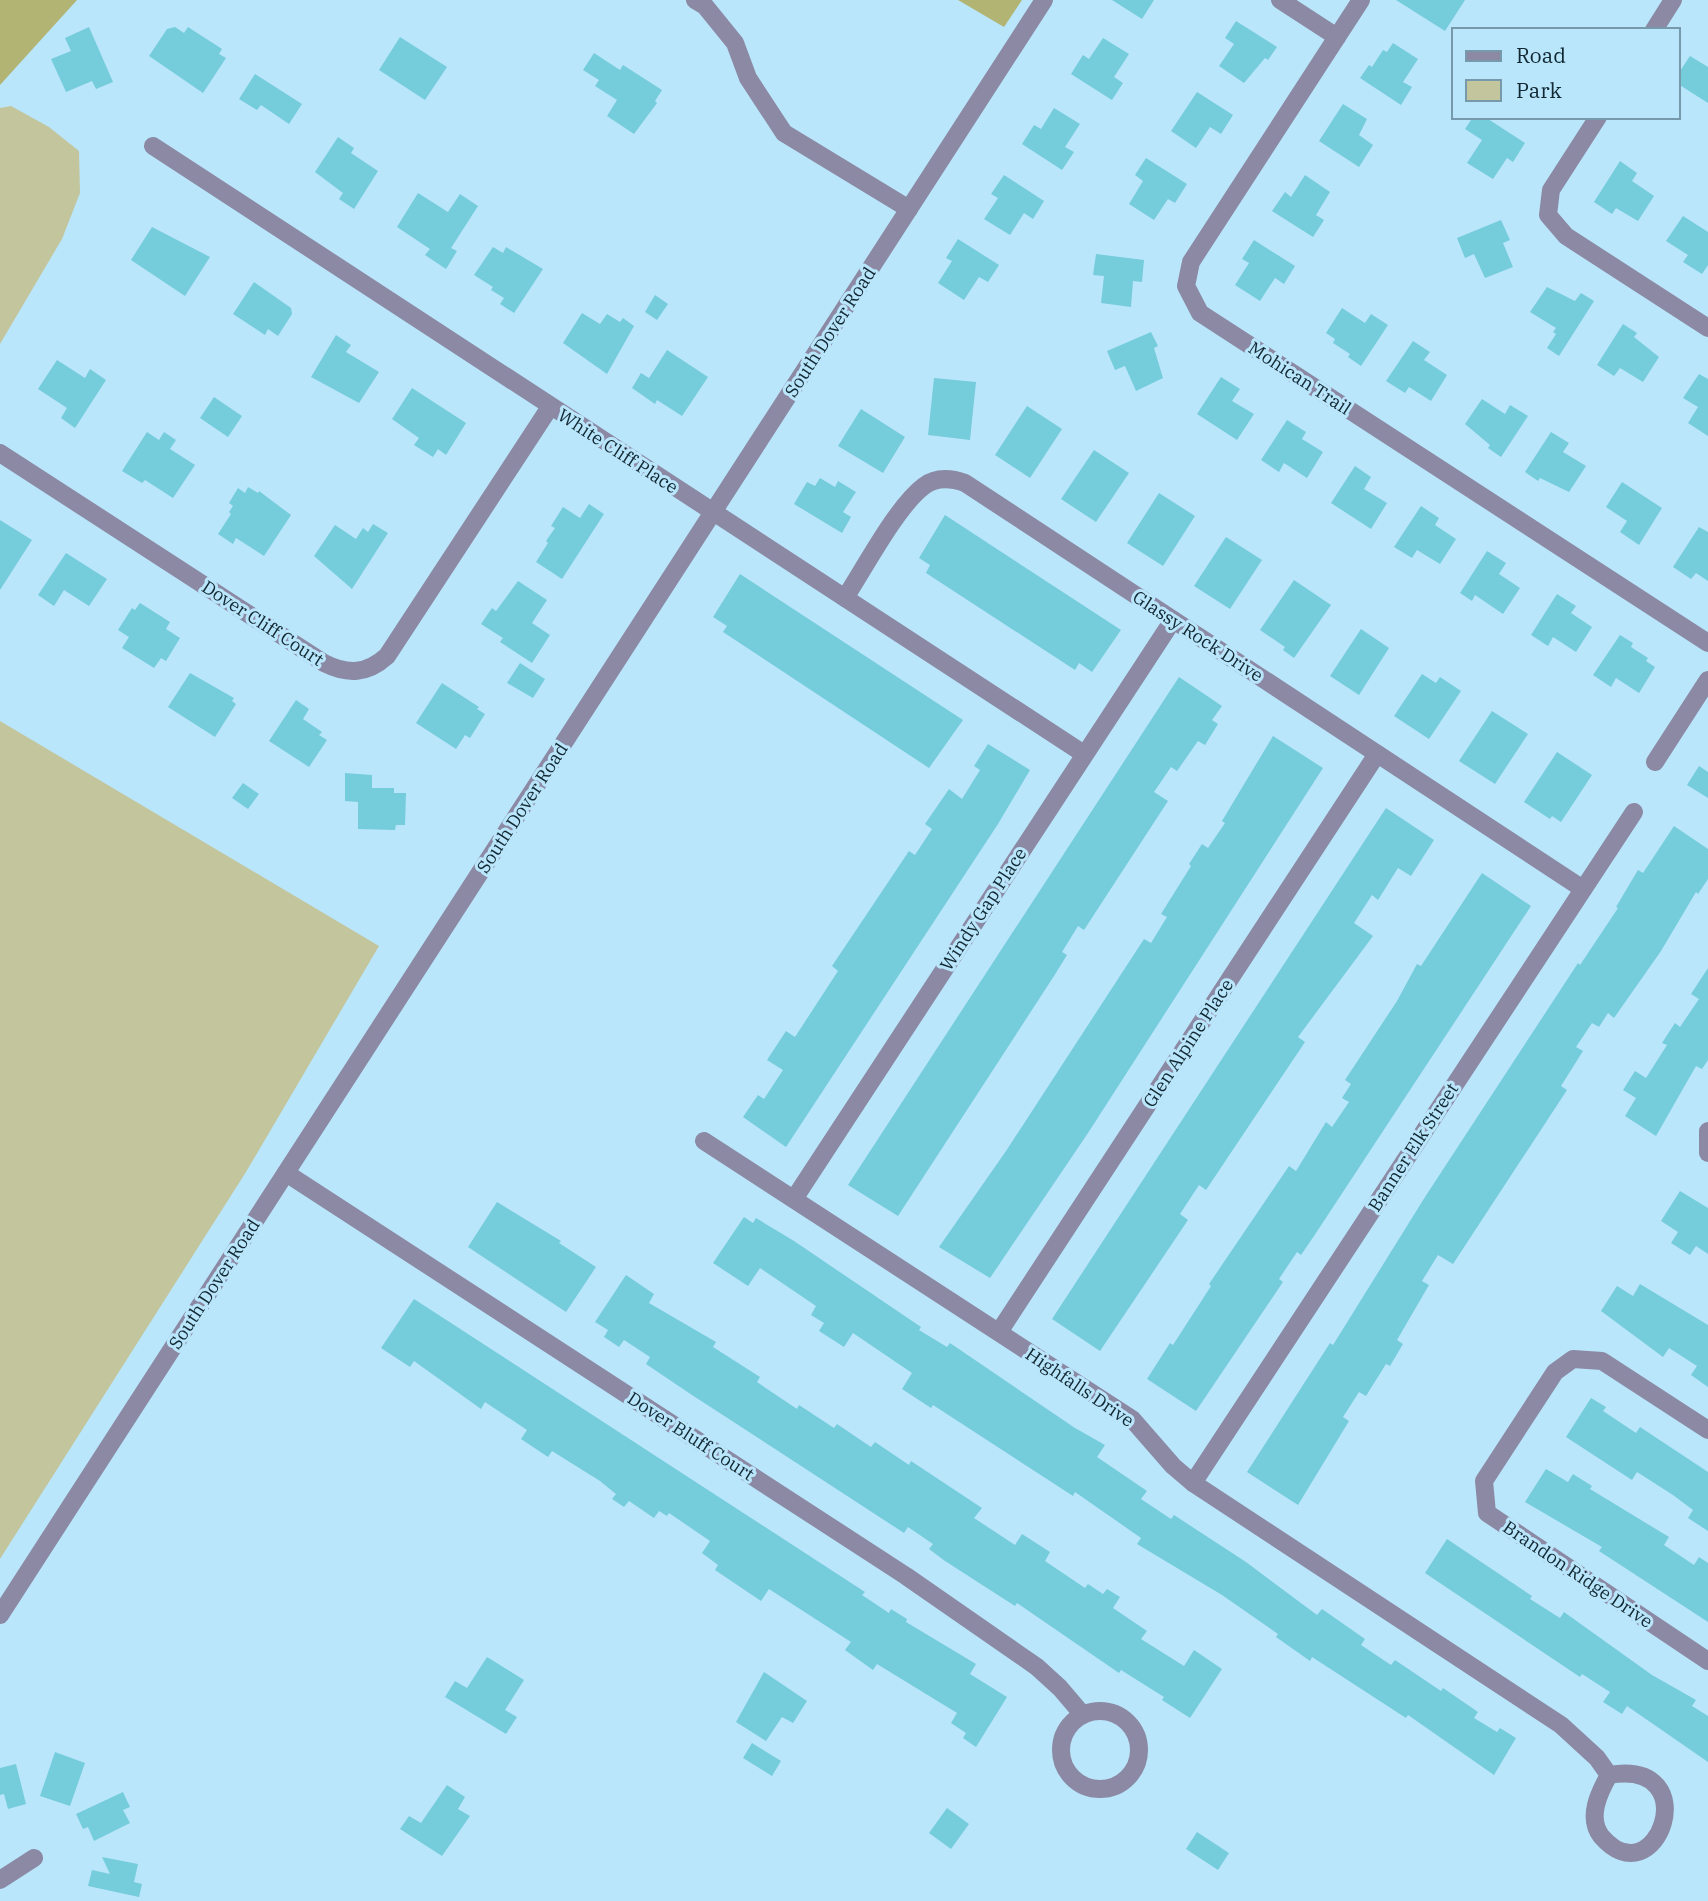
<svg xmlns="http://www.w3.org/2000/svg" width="1708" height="1901" viewBox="0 0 1708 1901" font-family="'IBM Plex Serif',serif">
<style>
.green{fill:#c3c59d}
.forest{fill:#b2b473}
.building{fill:#75ccdb}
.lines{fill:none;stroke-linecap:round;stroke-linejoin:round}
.minor{stroke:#8b89a3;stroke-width:18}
.labels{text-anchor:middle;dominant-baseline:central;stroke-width:6;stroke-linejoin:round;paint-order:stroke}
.street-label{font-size:18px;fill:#112832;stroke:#bae6fc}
</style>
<rect width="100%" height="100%" fill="#bae6fc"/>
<!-- green -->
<g class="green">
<path d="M 11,106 L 49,127 L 79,151 L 80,193 L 62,239 L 0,344 L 0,108 Z"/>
<path d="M 0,721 L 379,946 L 246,1172 L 0,1559 Z"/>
</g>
<!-- forest -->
<g class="forest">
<path d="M 0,0 L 77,0 L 0,85 Z"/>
<path d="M 958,0 L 1022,0 L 1004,27 Z"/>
</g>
<!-- building -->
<g class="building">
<path d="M 1112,0 L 1154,0 L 1142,19 Z"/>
<path d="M 1396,0 L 1465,0 L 1445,31 Z"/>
<path d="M 1236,21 L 1277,47 L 1268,60 L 1265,58 L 1244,83 L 1219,66 L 1234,44 L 1225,38 Z"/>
<path d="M 89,27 L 113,82 L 96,89 L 92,81 L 66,92 L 51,59 L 71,51 L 65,38 Z"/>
<path d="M 175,27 L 184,33 L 188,27 L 222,49 L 219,54 L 226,58 L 203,93 L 149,56 L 167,29 Z"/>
<path d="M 400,37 L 447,67 L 425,100 L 379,70 Z"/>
<path d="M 1103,38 L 1129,54 L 1114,77 L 1123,83 L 1112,100 L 1071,74 L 1083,55 L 1089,59 Z"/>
<path d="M 1393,43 L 1418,59 L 1403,82 L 1412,87 L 1401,105 L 1360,78 L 1369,65 L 1372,67 L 1383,50 L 1387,52 Z"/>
<path d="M 594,53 L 620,70 L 623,65 L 662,90 L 655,101 L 657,103 L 634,134 L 607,116 L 617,100 L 595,86 L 599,80 L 583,70 Z"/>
<path d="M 1690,56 L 1708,67 L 1708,103 L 1678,84 L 1678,74 Z"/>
<path d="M 255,74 L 302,104 L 289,124 L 261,105 L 257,110 L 239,99 Z"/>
<path d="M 1197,92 L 1233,115 L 1221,134 L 1210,127 L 1196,148 L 1171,131 Z"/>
<path d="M 1343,104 L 1367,119 L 1359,135 L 1373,145 L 1359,167 L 1319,141 Z"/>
<path d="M 1054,108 L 1080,124 L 1065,147 L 1074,152 L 1062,170 L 1022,144 L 1034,125 L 1041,129 Z"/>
<path d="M 1473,117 L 1485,117 L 1525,143 L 1513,162 L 1507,158 L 1493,179 L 1467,163 L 1482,140 L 1465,129 Z"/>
<path d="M 338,137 L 354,148 L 351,153 L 378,171 L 354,209 L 339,199 L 343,193 L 315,172 Z"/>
<path d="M 1146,158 L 1187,184 L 1175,203 L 1168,199 L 1154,220 L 1129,204 L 1143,181 L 1135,175 Z"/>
<path d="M 1620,161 L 1637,173 L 1632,181 L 1654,196 L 1638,221 L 1616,208 L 1612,214 L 1594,202 Z"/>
<path d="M 1004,175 L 1044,201 L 1033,219 L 1024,213 L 1010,235 L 984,219 L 998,198 L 991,194 Z"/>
<path d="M 1305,175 L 1330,192 L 1316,215 L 1324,220 L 1313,237 L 1272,211 L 1285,192 L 1291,197 Z"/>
<path d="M 418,193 L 448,212 L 460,194 L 478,206 L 451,248 L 457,251 L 446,269 L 425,255 L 430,249 L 397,227 Z"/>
<path d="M 1683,216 L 1708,232 L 1708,265 L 1702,274 L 1683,262 L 1688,255 L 1666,241 Z"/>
<path d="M 1501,220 L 1510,240 L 1503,243 L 1513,267 L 1485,278 L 1474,254 L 1465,258 L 1457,238 Z"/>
<path d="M 152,227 L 210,257 L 185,296 L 131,260 Z"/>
<path d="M 958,239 L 999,265 L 988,282 L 979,277 L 964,300 L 938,283 L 952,261 L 946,258 Z"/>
<path d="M 1254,240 L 1295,266 L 1284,284 L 1275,278 L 1260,301 L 1235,285 L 1249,263 L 1242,259 Z"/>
<path d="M 493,247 L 503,253 L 506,247 L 543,269 L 514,313 L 500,304 L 504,298 L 491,290 L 493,287 L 474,275 Z"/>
<path d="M 1096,254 L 1144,260 L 1142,282 L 1133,281 L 1131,307 L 1101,303 L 1104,276 L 1093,275 Z"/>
<path d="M 254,282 L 291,308 L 292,314 L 278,336 L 268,329 L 265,335 L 233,314 Z"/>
<path d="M 1547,287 L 1575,301 L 1581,293 L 1594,301 L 1559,356 L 1547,348 L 1556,334 L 1553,332 L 1556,328 L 1530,312 Z"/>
<path d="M 655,295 L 668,304 L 657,320 L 645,312 Z"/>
<path d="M 1342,308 L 1365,323 L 1371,314 L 1388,325 L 1361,366 L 1348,357 L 1350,354 L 1333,343 L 1335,339 L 1326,333 Z"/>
<path d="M 582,313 L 600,324 L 607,314 L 620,322 L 623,318 L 634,326 L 607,374 L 563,343 Z"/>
<path d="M 1623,324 L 1637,333 L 1634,337 L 1659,357 L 1643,382 L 1620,368 L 1614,376 L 1597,365 Z"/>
<path d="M 1151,332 L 1158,346 L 1154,348 L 1163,378 L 1136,391 L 1125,366 L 1115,370 L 1107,351 Z"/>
<path d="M 336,335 L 351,345 L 346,352 L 379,372 L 359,403 L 311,377 Z"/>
<path d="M 1413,341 L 1430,352 L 1424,360 L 1447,375 L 1431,401 L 1409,387 L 1405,393 L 1386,381 Z"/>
<path d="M 667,350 L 708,377 L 682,416 L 657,400 L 655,404 L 632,388 L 641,373 L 649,378 Z"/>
<path d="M 57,360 L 85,378 L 90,369 L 106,380 L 75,428 L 61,418 L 67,408 L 38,389 Z"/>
<path d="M 1699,374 L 1708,379 L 1708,436 L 1688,423 L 1698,407 L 1683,398 Z"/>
<path d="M 1221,377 L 1240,389 L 1232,401 L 1254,414 L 1237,440 L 1197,414 Z"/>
<path d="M 934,378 L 976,382 L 970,440 L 928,435 Z"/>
<path d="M 412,388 L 466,423 L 446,455 L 438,449 L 433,457 L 414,445 L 419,438 L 392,419 Z"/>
<path d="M 214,397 L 242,416 L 228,437 L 200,418 Z"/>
<path d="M 1482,399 L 1505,414 L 1510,405 L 1528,416 L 1501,457 L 1488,448 L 1490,445 L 1465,424 Z"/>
<path d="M 1027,406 L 1062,429 L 1030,478 L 995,455 Z"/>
<path d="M 861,409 L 905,437 L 883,473 L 838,446 Z"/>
<path d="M 1287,420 L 1306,432 L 1302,439 L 1323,452 L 1307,478 L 1284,463 L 1279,472 L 1261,460 Z"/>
<path d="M 147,432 L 159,440 L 164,432 L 176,440 L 170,449 L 195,465 L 173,498 L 145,480 L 142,483 L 122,471 Z"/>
<path d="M 1551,432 L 1569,443 L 1563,452 L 1586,466 L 1569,492 L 1540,478 L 1538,481 L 1525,472 Z"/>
<path d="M 1094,450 L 1129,473 L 1096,522 L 1061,499 Z"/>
<path d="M 1355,466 L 1371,477 L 1364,489 L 1387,503 L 1371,529 L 1331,503 Z"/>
<path d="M 820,478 L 835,487 L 838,481 L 856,492 L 843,512 L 851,517 L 842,533 L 794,504 L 807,482 L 815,486 Z"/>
<path d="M 1622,482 L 1662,508 L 1639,545 L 1620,532 L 1627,521 L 1606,507 Z"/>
<path d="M 248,487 L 258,493 L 259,491 L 291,515 L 264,556 L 236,538 L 233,544 L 218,534 L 231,514 L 229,512 L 233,506 L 229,503 L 238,488 L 245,493 Z"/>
<path d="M 1159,493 L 1195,516 L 1163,566 L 1127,543 Z"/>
<path d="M 589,504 L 604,514 L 562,579 L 536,562 L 548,543 L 546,541 L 555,528 L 551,526 L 563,507 L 580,518 Z"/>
<path d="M 1421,506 L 1439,518 L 1435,525 L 1456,539 L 1440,564 L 1417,550 L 1412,558 L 1394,547 Z"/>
<path d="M 945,515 L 1121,630 L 1092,672 L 1079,663 L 1075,670 L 926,573 L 930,565 L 919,558 Z"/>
<path d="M 0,520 L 32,540 L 0,590 Z"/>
<path d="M 373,524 L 388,533 L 352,589 L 314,556 L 335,525 L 356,539 L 363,528 L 368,532 Z"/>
<path d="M 1699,527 L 1708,532 L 1708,581 L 1696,573 L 1691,579 L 1673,567 Z"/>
<path d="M 1226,537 L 1262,560 L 1230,609 L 1194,586 Z"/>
<path d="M 1487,551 L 1506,563 L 1499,574 L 1520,588 L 1503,614 L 1475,595 L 1472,601 L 1460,593 Z"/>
<path d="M 66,553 L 107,579 L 89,606 L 64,590 L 54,606 L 38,595 Z"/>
<path d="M 740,574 L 963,720 L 929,768 L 723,632 L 727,626 L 713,617 Z"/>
<path d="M 1294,580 L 1331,605 L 1294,658 L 1283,650 L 1285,647 L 1260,630 Z"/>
<path d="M 518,581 L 547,600 L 532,623 L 550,635 L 532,663 L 500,642 L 503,638 L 481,624 L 492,608 L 496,611 Z"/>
<path d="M 1557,594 L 1576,606 L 1571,613 L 1592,627 L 1576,652 L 1553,637 L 1548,646 L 1531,635 Z"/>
<path d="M 140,603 L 170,622 L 166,629 L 180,638 L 166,661 L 161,658 L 154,668 L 122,648 L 129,637 L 118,630 L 132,608 L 135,610 Z"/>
<path d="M 1361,629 L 1389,648 L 1359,695 L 1330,676 Z"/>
<path d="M 1620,635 L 1633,643 L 1631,647 L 1648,658 L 1646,661 L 1655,667 L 1639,693 L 1616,678 L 1611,687 L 1593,675 Z"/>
<path d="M 520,663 L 545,679 L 533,698 L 507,683 Z"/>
<path d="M 190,673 L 234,698 L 232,701 L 236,704 L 215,737 L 168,707 Z"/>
<path d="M 1422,674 L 1436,683 L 1440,677 L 1461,691 L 1429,739 L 1394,716 Z"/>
<path d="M 1179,677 L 1222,706 L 1212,720 L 1218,724 L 1205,745 L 1198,741 L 1177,771 L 1171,767 L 1154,792 L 1168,801 L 1084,930 L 1078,926 L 1062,952 L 1067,955 L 1054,976 L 898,1216 L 848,1185 Z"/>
<path d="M 442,683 L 479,707 L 477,709 L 485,714 L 470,738 L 465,735 L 456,749 L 416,723 Z"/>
<path d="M 296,700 L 309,709 L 303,719 L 322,732 L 319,735 L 327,740 L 309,767 L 269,741 Z"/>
<path d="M 1492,711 L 1528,734 L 1495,784 L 1459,761 Z"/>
<path d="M 1273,736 L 1323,768 L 1088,1133 L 990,1278 L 939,1247 L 1006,1151 L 1144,939 L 1151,943 L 1167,917 L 1161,914 L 1191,866 L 1189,864 L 1202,844 L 1208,848 L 1225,823 L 1222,821 Z"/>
<path d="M 988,744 L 1030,770 L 998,824 L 786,1147 L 743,1117 L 758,1095 L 764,1099 L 783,1070 L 767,1060 L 786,1031 L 795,1037 L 838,971 L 832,966 L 909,851 L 915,855 L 932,829 L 925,824 L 949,789 L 962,799 L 980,770 L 974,766 Z"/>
<path d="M 1557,752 L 1592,775 L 1561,822 L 1552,816 L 1550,819 L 1524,802 Z"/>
<path d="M 1699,766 L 1708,772 L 1708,798 L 1687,785 Z"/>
<path d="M 345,773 L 372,775 L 372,788 L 394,788 L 394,793 L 406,793 L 405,825 L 396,825 L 395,830 L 358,829 L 358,802 L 345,801 Z"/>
<path d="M 243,783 L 259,794 L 248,809 L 232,798 Z"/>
<path d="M 1386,808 L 1434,840 L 1411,876 L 1398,868 L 1378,900 L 1372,895 L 1354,923 L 1373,936 L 1298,1037 L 1305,1042 L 1206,1190 L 1199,1185 L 1180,1214 L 1188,1220 L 1100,1351 L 1052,1319 Z"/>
<path d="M 1674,826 L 1708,849 L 1708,879 L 1698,894 L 1696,892 L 1661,951 L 1614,1018 L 1608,1013 L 1599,1027 L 1592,1023 L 1576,1047 L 1583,1051 L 1561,1086 L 1567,1090 L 1453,1264 L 1438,1255 L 1422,1281 L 1429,1285 L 1397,1340 L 1403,1344 L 1390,1366 L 1386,1364 L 1366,1396 L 1359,1392 L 1343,1417 L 1349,1421 L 1298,1505 L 1247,1472 L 1330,1343 L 1333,1345 L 1425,1197 L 1578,963 L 1580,965 L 1618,908 L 1616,907 L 1638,870 L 1643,873 Z"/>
<path d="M 1482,873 L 1531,906 L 1316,1233 L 1301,1255 L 1297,1252 L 1279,1279 L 1283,1282 L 1196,1411 L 1147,1379 L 1170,1343 L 1173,1345 L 1211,1286 L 1209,1284 L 1289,1166 L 1296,1171 L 1326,1122 L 1332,1127 L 1349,1102 L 1342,1098 L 1351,1084 L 1345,1080 L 1397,1001 L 1417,964 L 1421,966 Z"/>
<path d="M 1708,968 L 1708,1060 L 1702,1069 L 1696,1066 L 1656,1136 L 1625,1116 L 1636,1098 L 1623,1090 L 1635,1071 L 1646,1078 L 1667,1045 L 1662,1043 L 1675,1023 L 1680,1027 L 1699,999 L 1691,994 Z"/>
<path d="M 1680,1191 L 1708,1208 L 1708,1254 L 1696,1246 L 1690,1255 L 1671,1243 L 1678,1232 L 1661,1221 Z"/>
<path d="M 497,1202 L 561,1241 L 559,1243 L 596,1267 L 566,1312 L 468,1247 Z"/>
<path d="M 744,1217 L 753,1223 L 756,1218 L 794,1241 L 921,1327 L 919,1330 L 947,1347 L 950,1343 L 1075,1428 L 1105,1445 L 1097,1457 L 1147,1491 L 1141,1499 L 1171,1519 L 1174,1515 L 1246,1562 L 1317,1615 L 1322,1609 L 1365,1639 L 1361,1645 L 1391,1665 L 1395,1660 L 1441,1691 L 1443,1688 L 1478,1712 L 1474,1718 L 1497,1732 L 1500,1728 L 1516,1738 L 1494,1775 L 1408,1715 L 1406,1718 L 1312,1657 L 1310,1661 L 1276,1637 L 1278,1634 L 1222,1595 L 1137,1544 L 1141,1538 L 1075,1492 L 1073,1496 L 933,1405 L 931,1408 L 902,1389 L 912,1373 L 853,1333 L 844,1347 L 819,1331 L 824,1323 L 811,1315 L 816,1306 L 760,1268 L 748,1286 L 713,1263 Z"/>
<path d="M 626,1275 L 654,1294 L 649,1303 L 716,1342 L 713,1347 L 760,1377 L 757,1382 L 797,1409 L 799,1405 L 834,1428 L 837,1424 L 871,1447 L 875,1442 L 909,1465 L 911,1461 L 982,1508 L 974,1518 L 1015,1545 L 1022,1534 L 1050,1552 L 1045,1561 L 1085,1588 L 1088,1584 L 1103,1594 L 1107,1589 L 1120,1597 L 1113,1608 L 1147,1631 L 1141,1639 L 1184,1666 L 1194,1650 L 1222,1669 L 1190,1718 L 1162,1700 L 1164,1697 L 1121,1670 L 1119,1673 L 1017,1603 L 1015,1606 L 945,1561 L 929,1549 L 933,1544 L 908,1527 L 904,1533 L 692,1395 L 646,1364 L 650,1357 L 624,1340 L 619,1347 L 604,1337 L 608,1330 L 595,1322 Z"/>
<path d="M 1640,1284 L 1708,1325 L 1708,1387 L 1691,1375 L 1697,1366 L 1669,1348 L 1663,1357 L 1601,1311 L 1617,1286 L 1633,1296 Z"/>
<path d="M 414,1299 L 865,1592 L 862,1595 L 889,1613 L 891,1609 L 907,1619 L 906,1622 L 976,1664 L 970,1674 L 1007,1697 L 976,1747 L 963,1738 L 966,1733 L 951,1723 L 957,1713 L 877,1664 L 873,1670 L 845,1650 L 851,1642 L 769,1589 L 761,1601 L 715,1570 L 718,1565 L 702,1553 L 710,1541 L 669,1513 L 667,1516 L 659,1511 L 654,1518 L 629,1501 L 624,1507 L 612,1499 L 616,1494 L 600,1481 L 552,1451 L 548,1457 L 521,1439 L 527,1430 L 485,1402 L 481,1409 L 414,1361 L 410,1367 L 381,1348 Z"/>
<path d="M 1591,1398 L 1606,1407 L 1603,1411 L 1636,1433 L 1640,1427 L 1708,1472 L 1708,1531 L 1688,1518 L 1693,1510 L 1673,1495 L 1637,1472 L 1632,1480 L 1566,1437 Z"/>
<path d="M 1546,1469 L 1568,1482 L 1573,1474 L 1592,1486 L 1590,1489 L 1669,1537 L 1664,1545 L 1694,1565 L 1699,1557 L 1708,1563 L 1708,1622 L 1599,1551 L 1602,1547 L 1525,1502 Z"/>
<path d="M 1447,1539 L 1532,1596 L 1530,1599 L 1560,1618 L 1564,1612 L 1652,1675 L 1696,1700 L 1692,1706 L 1708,1716 L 1708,1762 L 1627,1706 L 1622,1714 L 1603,1702 L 1610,1692 L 1582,1674 L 1580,1677 L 1425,1573 Z"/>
<path d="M 487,1657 L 524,1680 L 505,1710 L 517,1717 L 506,1734 L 445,1697 L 455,1681 L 467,1688 Z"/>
<path d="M 764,1672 L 807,1701 L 793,1723 L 782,1717 L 766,1741 L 736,1722 Z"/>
<path d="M 752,1743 L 781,1761 L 772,1776 L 743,1758 Z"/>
<path d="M 55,1752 L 85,1763 L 70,1806 L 40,1796 Z"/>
<path d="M 16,1764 L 26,1804 L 8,1809 L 4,1794 L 0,1795 L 0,1768 Z"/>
<path d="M 447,1785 L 465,1797 L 458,1809 L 470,1816 L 442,1856 L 400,1829 L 409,1816 L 421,1823 Z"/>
<path d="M 123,1792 L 130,1807 L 123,1810 L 130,1823 L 94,1841 L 88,1827 L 83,1829 L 76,1814 Z"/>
<path d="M 947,1808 L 969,1824 L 951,1849 L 929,1833 Z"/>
<path d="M 1197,1832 L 1229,1853 L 1218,1870 L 1186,1849 Z"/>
<path d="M 102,1857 L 138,1864 L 134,1882 L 142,1884 L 139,1897 L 88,1886 L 92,1870 L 110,1874 Z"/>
</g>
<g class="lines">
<!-- minor -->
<g class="minor">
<path d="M 695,0 L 705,6 L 735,43 L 748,78 L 784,133 L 909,209"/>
<path d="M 1280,0 L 1337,37"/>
<path d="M 1361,0 L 1191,262 L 1186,286 L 1200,313 L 1708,643"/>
<path d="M 1654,30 L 1673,0"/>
<path d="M 1598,117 L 1551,190 L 1548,215 L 1566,236 L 1708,328"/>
<path d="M 153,146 L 1084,754"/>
<path d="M 0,453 L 324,663 C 348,675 367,674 387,656 L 550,407"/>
<path d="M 845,598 C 864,569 897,506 924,486 C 936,477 951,478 965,483 L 1583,889"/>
<path d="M 1655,762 L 1708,680"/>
<path d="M 1708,1131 L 1708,1153"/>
<path d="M 704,1141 L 1132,1419 L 1173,1466 L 1193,1483 L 1561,1725 L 1597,1758 L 1609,1775 C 1599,1793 1587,1817 1601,1836 C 1656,1901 1708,1758 1609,1775"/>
<path d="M 286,1173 L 906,1576 L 1037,1667 L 1060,1688 L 1083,1715"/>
<path d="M 794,1199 L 1173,620"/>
<path d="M 999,1332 L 1377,754"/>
<path d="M 1708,1430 L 1602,1361 L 1573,1359 L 1555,1372 L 1484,1481 L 1487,1513 L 1708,1661"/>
<path d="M 1193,1483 L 1634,812"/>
<path d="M 0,1615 L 1044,0"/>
<circle cx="1100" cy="1750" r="39"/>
<path d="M 0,1880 L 34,1858"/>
</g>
</g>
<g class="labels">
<!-- street labels -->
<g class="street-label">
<text transform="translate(830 332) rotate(-57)">South Dover Road</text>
<text transform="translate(1300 378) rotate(33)">Mohican Trail</text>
<text transform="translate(618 451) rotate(33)">White Cliff Place</text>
<text transform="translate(263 623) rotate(33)">Dover Cliff Court</text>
<text transform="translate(1198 636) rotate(33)">Glassy Rock Drive</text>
<text transform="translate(522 808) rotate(-57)">South Dover Road</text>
<text transform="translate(983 909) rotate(-57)">Windy Gap Place</text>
<text transform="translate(1188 1043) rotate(-57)">Glen Alpine Place</text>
<text transform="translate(1413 1147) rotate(-57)">Banner Elk Street</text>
<text transform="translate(214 1284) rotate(-57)">South Dover Road</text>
<text transform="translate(1080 1387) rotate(34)">Highfalls Drive</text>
<text transform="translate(691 1436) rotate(33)">Dover Bluff Court</text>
<text transform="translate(1578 1574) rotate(34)">Brandon Ridge Drive</text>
</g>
</g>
<!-- legend -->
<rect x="1452" y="28" width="228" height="91" fill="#bae6fc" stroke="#769aab" stroke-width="2"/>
<rect x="1466" y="51" width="35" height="10" fill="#8b89a3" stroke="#769aab" stroke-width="2"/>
<text x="1516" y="63" font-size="21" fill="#112832">Road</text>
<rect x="1466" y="80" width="35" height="21" fill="#c3c59d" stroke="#769aab" stroke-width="2"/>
<text x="1516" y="98" font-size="21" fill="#112832">Park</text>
</svg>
